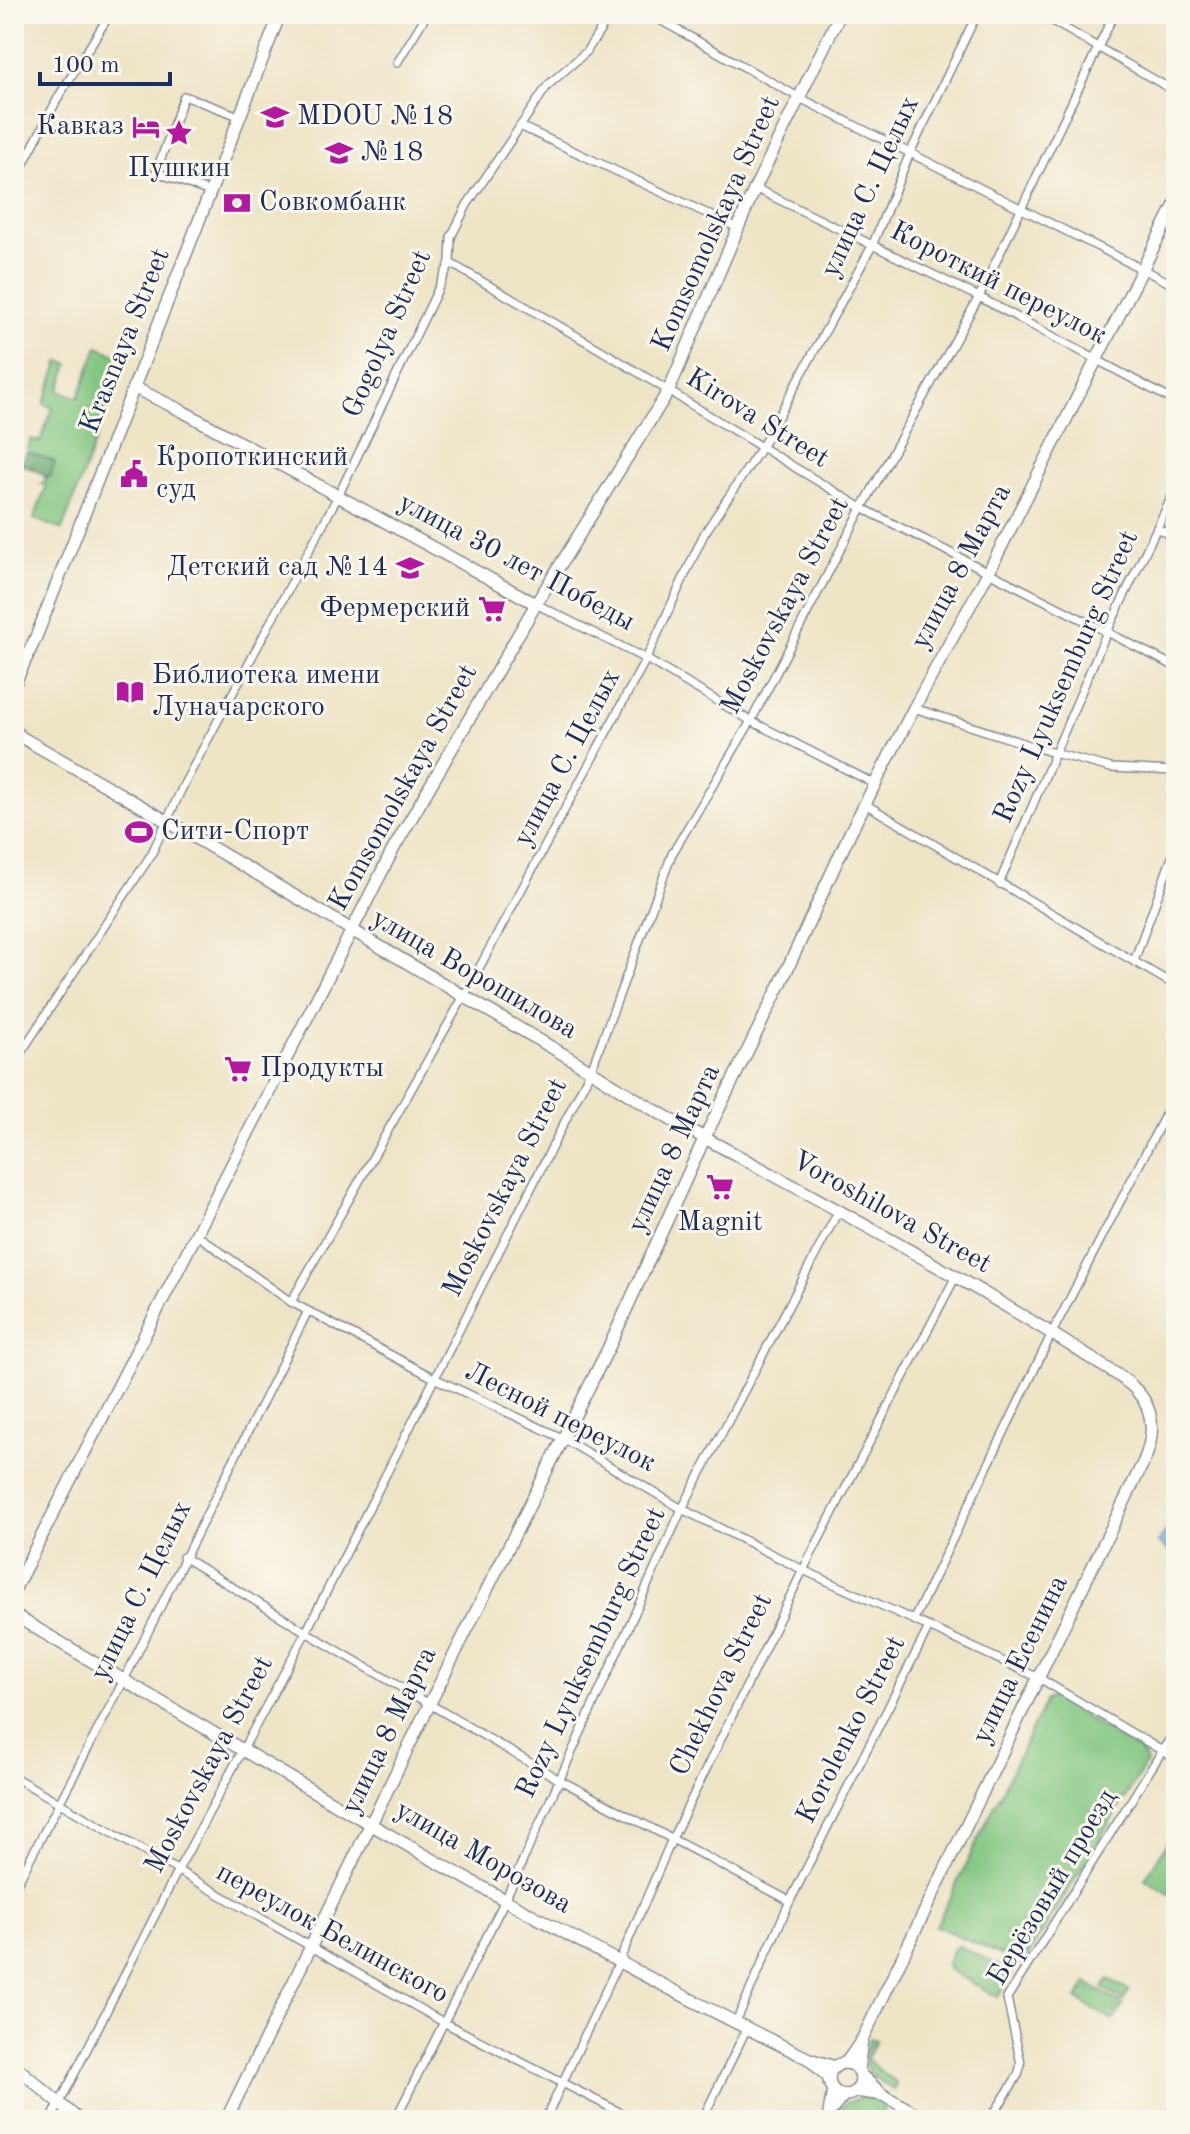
<svg xmlns="http://www.w3.org/2000/svg" width="1190" height="2134" viewBox="0 0 1190 2134" font-family="'Old Standard TT',serif">
<style>
.grass{fill:#82c681;stroke:#4e7a70;stroke-width:2}
.forest{fill:url(#forest-firs);stroke:#426d66;stroke-width:2}
.park{fill:url(#park-tufts);stroke:#4e7a70;stroke-width:2}
.water{fill:url(#water-waves);stroke:#3e6d9c;stroke-width:2}
.lines{fill:none;stroke-linecap:round;stroke-linejoin:round}
.street-casing{stroke:#848a92;stroke-width:10}
.secondary-casing{stroke:#848a92;stroke-width:14}
.street{stroke:#fff;stroke-width:7}
.secondary{stroke:#fff;stroke-width:11}
.labels{text-anchor:middle;dominant-baseline:central;stroke-width:6;stroke-linejoin:round;paint-order:stroke}
.poi-label{font-size:28px;fill:#1b2f5e;stroke:#fbf7ec;text-anchor:start}
.street-label{font-size:28px;fill:#1b2f5e;stroke:#fbf7ec}
</style>
<defs>
<pattern id="forest-firs" width="22" height="20" patternUnits="userSpaceOnUse" patternTransform="scale(2)"><rect width="22" height="20" fill="#69ab6f"/><path d="M5 1l3.5 6h-7zM16 11l3.5 6h-7z" fill="#568c5e"/></pattern>
<pattern id="park-tufts" width="24" height="20" patternUnits="userSpaceOnUse" patternTransform="scale(2)"><rect width="24" height="20" fill="#82c681"/><path d="M3 7l-1-3M5 7V3M7 7l1-3M15 17l-1-3M17 17v-4M19 17l1-3" fill="none" stroke="#6aa16d"/></pattern>
<pattern id="water-waves" width="16" height="10" patternUnits="userSpaceOnUse" patternTransform="scale(2)"><rect width="16" height="10" fill="#61abd9"/><path d="M0 5q4-4 8 0t8 0" fill="none" stroke="#4f8cb3"/></pattern>
</defs>
<rect width="100%" height="100%" fill="#fbf7ec"/>
<filter id="ink" filterUnits="userSpaceOnUse"><feTurbulence type="fractalNoise" baseFrequency=".0125" numOctaves="2"/><feDisplacementMap in="SourceGraphic" scale="16" xChannelSelector="R" yChannelSelector="G"/><feConvolveMatrix kernelMatrix="1 2 1 2 8 2 1 2 1" color-interpolation-filters="sRGB"/></filter>
<filter id="wash" filterUnits="userSpaceOnUse"><feTurbulence type="fractalNoise" baseFrequency=".006" numOctaves="4" result="noise"/><feDisplacementMap in="SourceGraphic" scale="32" xChannelSelector="R" yChannelSelector="G"/><feGaussianBlur stdDeviation="1.8" result="paint"/><feColorMatrix in="noise" values="0 0 0 0 0 0 0 0 0 0 0 0 0 0 0 0 0 1.4 0 .05"/><feComposite in="paint" operator="in"/></filter>
<g filter="url(#wash)">
<rect width="100%" height="100%" fill="#eee4c6"/>
<!-- grass -->
<g class="grass">
<path d="M 98,347 L 126,359 L 62,530 L 34,519 L 46,487 L 41,483 L 47,481 L 44,477 L 50,477 L 55,462 L 27,452 L 31,439 L 40,442 L 53,408 L 44,404 L 60,361 L 69,364 L 59,391 L 78,398 Z"/>
<path d="M 1053,1697 L 1141,1752 L 1147,1762 L 1027,1957 L 1020,1963 L 936,1926 L 1046,1700 Z"/>
<path d="M 1168,1841 L 1176,1846 L 1176,1883 L 1169,1894 L 1145,1879 Z"/>
<path d="M 959,1946 L 1010,1971 L 1010,1977 L 998,1997 L 949,1970 L 947,1964 L 953,1948 Z"/>
<path d="M 1109,1979 L 1129,1991 L 1124,2001 L 1103,1988 Z"/>
<path d="M 871,2038 L 876,2040 L 867,2060 L 896,2083 L 894,2090 C 870,2077 856,2067 871,2038 Z"/>
<path d="M 862,2096 L 886,2104 L 880,2116 L 837,2119 L 832,2117 L 846,2103 Z"/>
</g>
<!-- forest -->
<path class="forest" d="M 27,452 L 55,462 L 50,477 L 21,464 Z"/>
<!-- park -->
<path class="park" d="M 1087,1983 L 1123,2005 L 1113,2021 L 1077,1999 Z"/>
<!-- water -->
<path class="water" d="M 1175,1518 L 1176,1518 L 1176,1556 L 1158,1543 Z"/>
</g>
<g filter="url(#ink)">
<g class="lines">
<!-- street casing -->
<g class="street-casing">
<g id="street">
<path d="M 649,14 L 800,98 L 1176,286"/>
<path d="M 1040,14 L 1176,92"/>
<path d="M 397,63 L 427,14"/>
<path d="M 520,126 L 738,228"/>
<path d="M 14,182 L 59,96 L 110,14"/>
<path d="M 755,188 L 979,297 L 1176,402"/>
<path d="M 210,192 L 156,172 L 184,96 L 239,116"/>
<path d="M 450,263 L 601,350 L 862,508 L 1176,667"/>
<path d="M 1157,528 L 1176,538"/>
<path d="M 536,604 L 646,659 L 751,721 L 875,784"/>
<path d="M 914,708 L 1054,753 L 1111,768 L 1176,771"/>
<path d="M 865,804 L 1176,986"/>
<path d="M 999,884 L 1106,634 L 1176,488"/>
<path d="M 1134,961 L 1176,846"/>
<path d="M 14,1063 L 151,855 L 183,786 L 338,496 L 431,304 L 450,263 L 451,237 L 467,205 L 548,85 L 586,52 L 611,14"/>
<path d="M 197,1235 L 291,1302 L 434,1378 L 564,1439 L 682,1509 L 803,1570 L 929,1627 L 790,1901 L 735,2024"/>
<path d="M 291,1302 L 464,996 L 646,659 L 704,534 L 761,448 L 872,246 L 910,153 L 977,14"/>
<path d="M 183,1557 L 306,1632 L 558,1779 L 790,1901"/>
<path d="M 914,1619 L 1052,1333 L 1176,1094"/>
<path d="M 929,1627 L 1039,1678 L 1176,1759"/>
<path d="M 14,1777 L 443,2022 L 635,2120"/>
<path d="M 14,1889 L 124,1680 L 308,1311"/>
<path d="M 51,2120 L 177,1872 L 306,1632 L 591,1070 L 672,854 L 751,721 L 862,508 L 979,297 L 1114,14"/>
<path d="M 395,2120 L 505,1900 L 682,1509 L 839,1210"/>
<path d="M 545,2120 L 619,1962 L 672,1839 L 803,1570 L 956,1276"/>
<path d="M 702,2120 L 746,2030"/>
<path d="M 990,2120 L 1018,2075 L 1021,2064 L 1007,1998 L 1176,1729"/>
</g>
</g>
<!-- secondary casing -->
<g class="secondary-casing">
<g id="secondary">
<path d="M 133,387 L 182,411 L 536,604"/>
<path d="M 14,685 L 36,637 L 280,14"/>
<path d="M 14,730 L 21,737 C 201,839 377,946 556,1050 C 600,1075 641,1104 686,1128 C 797,1187 908,1248 1016,1312 C 1042,1327 1067,1343 1092,1359 C 1107,1369 1125,1377 1137,1391 C 1156,1412 1154,1437 1144,1461 L 862,2040"/>
<path d="M 14,1590 L 394,848 L 536,604 L 669,390 L 755,188 L 840,14"/>
<path d="M 14,1615 C 275,1770 537,1926 809,2059"/>
<path d="M 846,2063 L 862,2040 L 858,2069"/>
<circle cx="845" cy="2079" r="16"/>
<path d="M 14,2065 L 79,2120"/>
<path d="M 829,2078 L 809,2059 L 835,2067"/>
<path d="M 833,2090 L 829,2113 L 844,2095"/>
<path d="M 855,2091 L 883,2095 L 861,2075"/>
<path d="M 883,2095 L 927,2120"/>
<path d="M 226,2120 L 430,1703 L 610,1345 L 705,1137 L 780,985 L 850,833 L 914,708 L 989,571 L 1176,203"/>
</g>
</g>
<!-- street -->
<use href="#street" class="street"/>
<!-- secondary -->
<use href="#secondary" class="secondary"/>
</g>
</g>
<!-- icons -->
<defs>
<g id="school-bare" transform="scale(2.16)"><path d="M0-5L7-2L0 1L-7-2ZM-4 1L0 2.5L4 1V4Q0 6-4 4Z" fill="#b5179e" stroke="#fbf7ec" stroke-width="2.5" paint-order="stroke"/></g>
<g id="hotel-bare" transform="scale(2.16)"><path d="M-6-4.5h1.5V1H6V5H4.5V3h-9V5H-6ZM-4 0a1.8 1.8 0 1 1 3.6 0ZM.5 0V-2.5h3Q6-2.5 6 0Z" fill="#b5179e" stroke="#fbf7ec" stroke-width="2.5" paint-order="stroke"/></g>
<g id="sight-bare" transform="scale(2.16)"><path d="M0-6L1.8-2.2L6-1.7L2.9 1.2L3.7 5.4L0 3.3L-3.7 5.4L-2.9 1.2L-6-1.7L-1.8-2.2Z" fill="#b5179e" stroke="#fbf7ec" stroke-width="2.5" paint-order="stroke"/></g>
<g id="bank-bare" transform="scale(2.16)"><path d="M-6-4H6V4H-6ZM0-2.3a2.3 2.3 0 1 0 0 4.6a2.3 2.3 0 1 0 0-4.6Z" fill="#b5179e" stroke="#fbf7ec" stroke-width="2.5" paint-order="stroke"/></g>
<g id="civic-bare" transform="scale(2.16)"><path d="M-.6-6.5H3V-4.5H.6V-3L4-1V1h2V6H-6V1h2V-1L-.6-3ZM-1.2 2.5V6h2.4V2.5Z" fill="#b5179e" stroke="#fbf7ec" stroke-width="2.5" paint-order="stroke"/></g>
<g id="supermarket-bare" transform="scale(2.16)"><path d="M-6-5.5h2.5l.6 2H6L4.5 2H-2.5L-4.4-4H-6ZM-1.5 3.2a1.3 1.3 0 1 0 .1 0ZM3 3.2a1.3 1.3 0 1 0 .1 0Z" fill="#b5179e" stroke="#fbf7ec" stroke-width="2.5" paint-order="stroke"/></g>
<g id="library-bare" transform="scale(2.16)"><path d="M-6-4Q-3-5.5-.7-3.5V5Q-3 3-6 4ZM6-4Q3-5.5 .7-3.5V5Q3 3 6 4Z" fill="#b5179e" stroke="#fbf7ec" stroke-width="2.5" paint-order="stroke"/></g>
<g id="stadium-bare" transform="scale(2.16)"><path d="M0-5a6.5 5 0 1 0 0 10a6.5 5 0 1 0 0-10ZM-3.5-1.8h7v3.6h-7Z" fill="#b5179e" stroke="#fbf7ec" stroke-width="2.5" paint-order="stroke"/></g>
</defs>
<g fill-rule="evenodd">
<use href="#school-bare" x="275" y="117"/>
<use href="#hotel-bare" x="146" y="127"/>
<use href="#sight-bare" x="179" y="133"/>
<use href="#school-bare" x="339" y="153"/>
<use href="#bank-bare" x="237" y="203"/>
<use href="#civic-bare" x="134" y="474"/>
<use href="#school-bare" x="410" y="568"/>
<use href="#supermarket-bare" x="492" y="609"/>
<use href="#library-bare" x="130" y="692"/>
<use href="#stadium-bare" x="139" y="832"/>
<use href="#supermarket-bare" x="238" y="1069"/>
<use href="#supermarket-bare" x="720" y="1187"/>
</g>
<g class="labels">
<!-- poi labels -->
<g class="poi-label">
<text x="297" y="117">MDOU №18</text>
<text x="124" y="127" text-anchor="end">Кавказ</text>
<text x="361" y="153">№18</text>
<text x="179" y="169" text-anchor="middle">Пушкин</text>
<text x="259" y="203">Совкомбанк</text>
<text x="156" y="458">Кропоткинский<tspan x="156" dy="32">суд</tspan></text>
<text x="388" y="568" text-anchor="end">Детский сад №14</text>
<text x="470" y="609" text-anchor="end">Фермерский</text>
<text x="152" y="676">Библиотека имени<tspan x="152" dy="32">Луначарского</tspan></text>
<text x="161" y="832">Сити-Спорт</text>
<text x="260" y="1069">Продукты</text>
<text x="720" y="1223" text-anchor="middle">Magnit</text>
</g>
<!-- street labels -->
<g class="street-label">
<text transform="translate(871 187) rotate(-65)">улица С. Целых</text>
<text transform="translate(717 224) rotate(-66)">Komsomolskaya Street</text>
<text transform="translate(998 284) rotate(27)">Короткий переулок</text>
<text transform="translate(388 334) rotate(-66)">Gogolya Street</text>
<text transform="translate(126 341) rotate(-68)">Krasnaya Street</text>
<text transform="translate(757 419) rotate(32)">Kirova Street</text>
<text transform="translate(516 563) rotate(28)">улица 30 лет Победы</text>
<text transform="translate(962 567) rotate(-62)">улица 8 Марта</text>
<text transform="translate(786 606) rotate(-62)">Moskovskaya Street</text>
<text transform="translate(1067 677) rotate(-66)">Rozy Lyuksemburg Street</text>
<text transform="translate(568 758) rotate(-62)">улица С. Целых</text>
<text transform="translate(404 788) rotate(-61)">Komsomolskaya Street</text>
<text transform="translate(474 975) rotate(30)">улица Ворошилова</text>
<text transform="translate(675 1149) rotate(-65)">улица 8 Марта</text>
<text transform="translate(506 1188) rotate(-63)">Moskovskaya Street</text>
<text transform="translate(891 1213) rotate(29)">Voroshilova Street</text>
<text transform="translate(560 1418) rotate(27)">Лесной переулок</text>
<text transform="translate(142 1591) rotate(-64)">улица С. Целых</text>
<text transform="translate(592 1653) rotate(-65)">Rozy Lyuksemburg Street</text>
<text transform="translate(1021 1660) rotate(-64)">улица Есенина</text>
<text transform="translate(722 1685) rotate(-64)">Chekhova Street</text>
<text transform="translate(852 1730) rotate(-63)">Korolenko Street</text>
<text transform="translate(390 1731) rotate(-64)">улица 8 Марта</text>
<text transform="translate(210 1765) rotate(-62)">Moskovskaya Street</text>
<text transform="translate(483 1858) rotate(30)">улица Морозова</text>
<text transform="translate(1053 1888) rotate(-59)">Берёзовый проезд</text>
<text transform="translate(332 1934) rotate(29)">переулок Белинского</text>
</g>
</g>
<!-- margin -->
<rect width="1190" height="2134" fill="none" stroke="#fbf7ec" stroke-width="48"/>
<!-- scale -->
<path d="M40 72v12h130v-12" fill="none" stroke="#1b2f5e" stroke-width="4"/>
<text x="52" y="72" font-size="24" fill="#1b2f5e" stroke="#fbf7ec" stroke-width="6" paint-order="stroke">100 m</text>
</svg>
